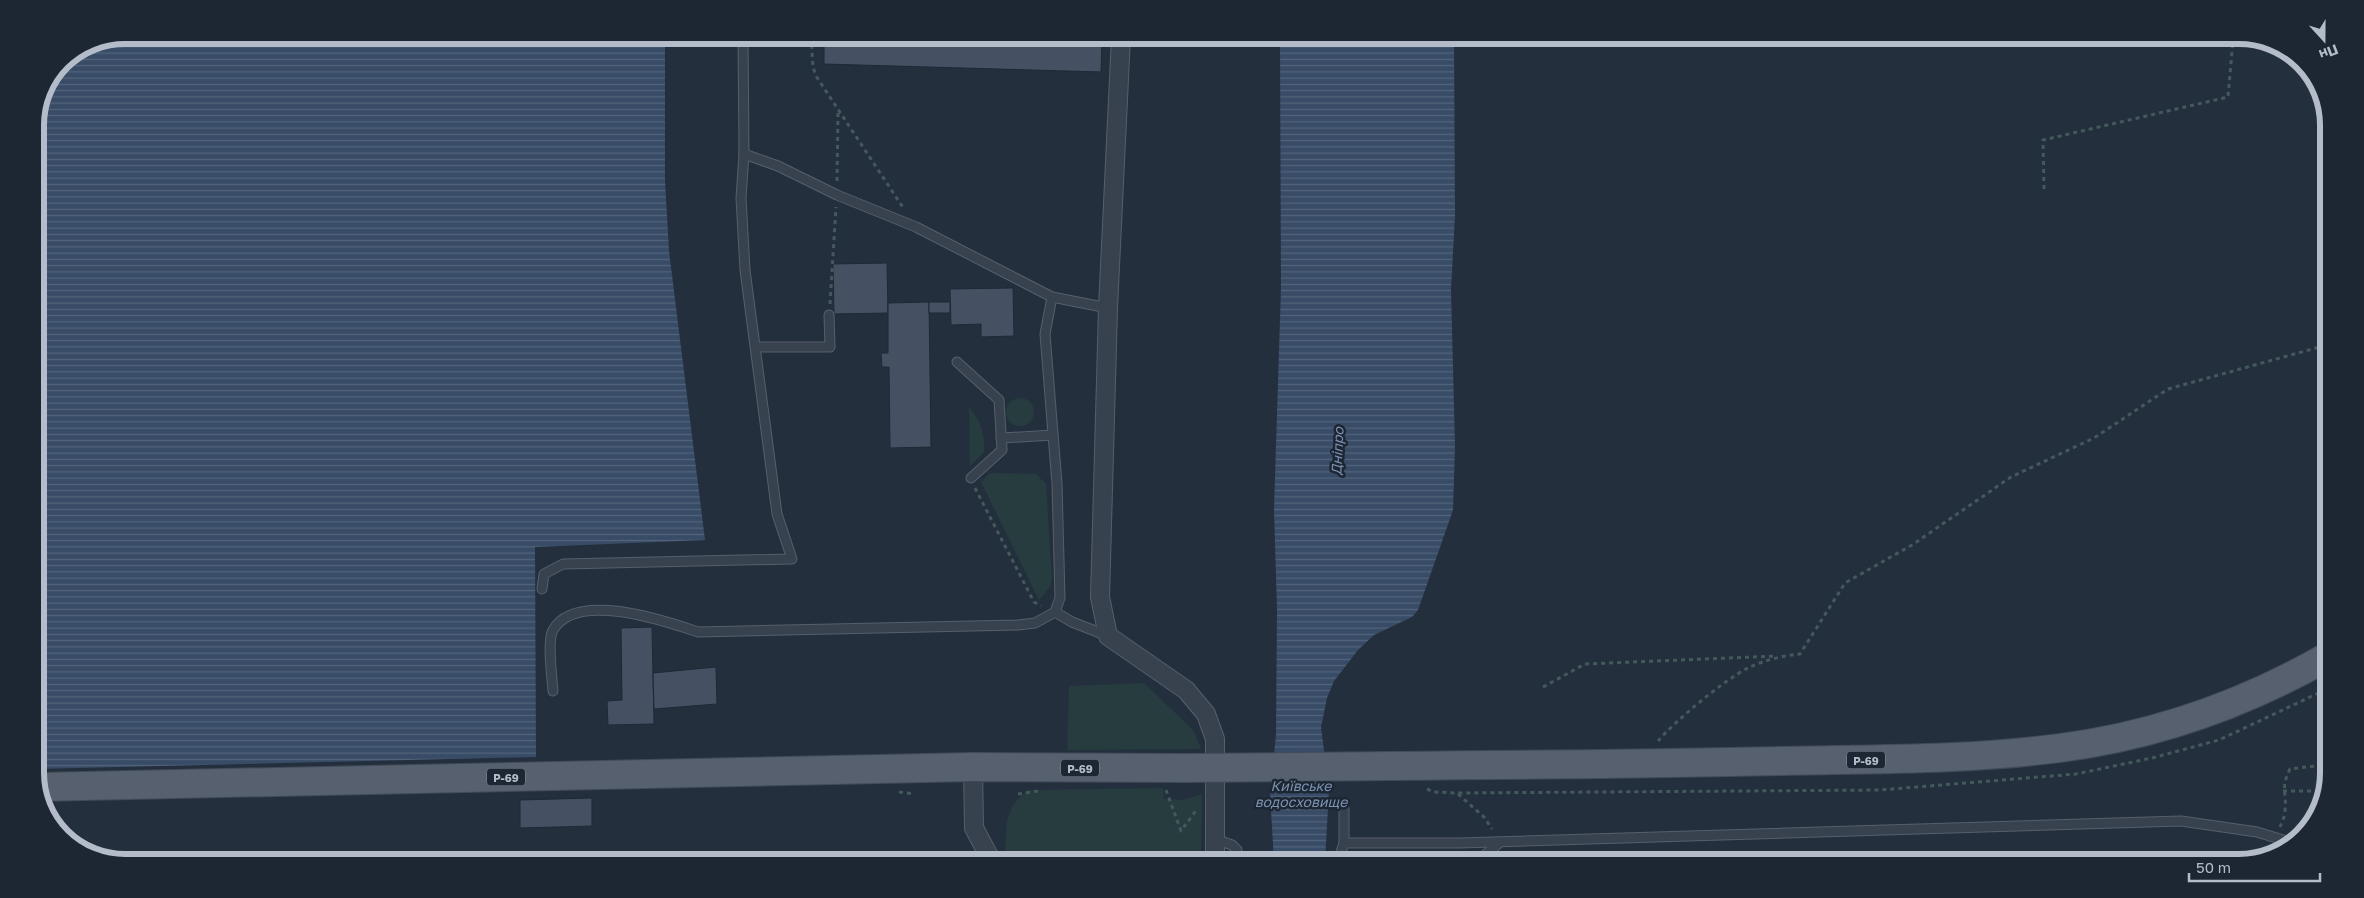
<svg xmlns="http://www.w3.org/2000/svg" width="2364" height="898" viewBox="0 0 2364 898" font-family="'Golos Text',sans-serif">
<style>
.green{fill:#263c3f}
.water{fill:url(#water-rules)}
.building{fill:#455162;stroke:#1f2835}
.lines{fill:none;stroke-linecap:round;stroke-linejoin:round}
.service-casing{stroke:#565f6c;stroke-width:11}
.minor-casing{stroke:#565f6c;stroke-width:20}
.primary-casing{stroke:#414a57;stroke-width:30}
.path{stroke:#44595c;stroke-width:3;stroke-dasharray:4 4;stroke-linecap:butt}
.service{stroke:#38414e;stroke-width:9}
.minor{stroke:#38414e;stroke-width:18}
.primary{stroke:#56606e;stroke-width:28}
.primary-bridge-casing{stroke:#414a57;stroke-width:30;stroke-linecap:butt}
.primary-bridge{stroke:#56606e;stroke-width:28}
.labels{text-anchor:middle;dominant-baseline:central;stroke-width:5;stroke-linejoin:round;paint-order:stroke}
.shield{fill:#1d2633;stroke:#878f9c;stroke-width:1}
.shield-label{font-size:11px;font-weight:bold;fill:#b4bcc9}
.water-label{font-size:14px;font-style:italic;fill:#7c92b1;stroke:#1d2633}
.rim{fill:none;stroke:#b4bcc9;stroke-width:6}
</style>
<defs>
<pattern id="water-rules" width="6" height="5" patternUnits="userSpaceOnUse" patternTransform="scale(1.25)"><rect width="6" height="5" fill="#394c67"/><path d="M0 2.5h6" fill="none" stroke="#53647b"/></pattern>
</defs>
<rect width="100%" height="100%" fill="#242f3e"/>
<!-- green -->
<g class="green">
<circle cx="1020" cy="412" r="14"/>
<path d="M 969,407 C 981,422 985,433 984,452 L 970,466 Z"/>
<path d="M 994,473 L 1036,474 L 1046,484 L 1052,579 L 1050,587 L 1039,600 L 981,482 L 989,474 Z"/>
<path d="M 1144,683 L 1193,730 L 1201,749 L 1067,750 L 1069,686 Z"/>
<path d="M 1163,788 L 1164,799 L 1183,800 L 1202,794 L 1201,861 L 1008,860 L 1005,854 C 1007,824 1003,810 1028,790 Z"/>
</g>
<!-- water -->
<g class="water">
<path d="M 125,35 L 665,36 L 665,181 L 669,251 L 705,540 L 535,547 L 536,757 L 35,769 L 35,119 L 62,61 L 91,42 Z"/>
<path d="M 1280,38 L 1454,38 L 1455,215 L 1451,290 L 1455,446 L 1453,510 L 1418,610 L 1412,617 L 1374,635 L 1358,650 L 1334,681 L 1327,698 L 1321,727 L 1329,789 L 1325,861 L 1274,861 L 1270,793 L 1276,735 L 1277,609 L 1274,509 L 1281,288 Z"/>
</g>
<!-- building -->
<g class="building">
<path d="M 824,37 L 1102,40 L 1101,72 L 824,64 Z"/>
<path d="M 887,263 L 888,313 L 834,314 L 833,264 Z"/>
<path d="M 1013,288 L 1014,336 L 981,337 L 981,324 L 951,325 L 950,289 Z"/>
<path d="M 929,302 L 931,447 L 890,448 L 889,367 L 882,367 L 881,353 L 888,353 L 888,303 Z"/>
<rect x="929" y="302" width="21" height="11"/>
<path d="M 652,627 L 654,724 L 608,725 L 607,701 L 622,700 L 621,628 Z"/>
<path d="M 716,667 L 717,704 L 654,709 L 653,673 Z"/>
<path d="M 592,798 L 592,826 L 520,828 L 520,800 Z"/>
</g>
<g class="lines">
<!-- service casing -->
<g class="service-casing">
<g id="service">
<path d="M 743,36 L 744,154 L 778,166 L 837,195 L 916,227 L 1052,297 L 1108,308"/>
<path d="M 757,347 L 830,347 L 829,315"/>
<path d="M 957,362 L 999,400 L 1002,450 L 971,478"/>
<path d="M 1001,438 L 1053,435"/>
<path d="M 542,589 L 544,574 L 563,564 L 792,559 L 777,514 L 745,270 L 741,198 L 744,154"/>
<path d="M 1055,612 L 1072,622 L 1108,636"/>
<path d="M 553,691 C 552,678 547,640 553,630 C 576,590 665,621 698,632 L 1018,625 L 1035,623 L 1055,612 L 1060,598 L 1057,484 L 1045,334 L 1052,297"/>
<path d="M 1215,839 L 1232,845 L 1237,850 L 1237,861"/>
<path d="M 1344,843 L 1459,843 L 2181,821 L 2257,832 L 2293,843"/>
<path d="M 1338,861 L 1344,843 L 1344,808"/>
<path d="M 1478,861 L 1500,842"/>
</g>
</g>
<!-- minor casing -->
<g class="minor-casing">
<g id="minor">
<path d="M 1121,37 L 1108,308 L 1100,597 L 1108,636 L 1186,690 L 1206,714 L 1215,739 L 1215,861"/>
<path d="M 973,767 L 974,828 L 991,860"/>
</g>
</g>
<!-- primary casing -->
<g class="primary-casing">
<g id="primary">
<path d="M 1390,766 C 1521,765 1652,764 1783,761 C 1875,759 1968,760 2060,748 C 2153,736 2244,704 2325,658"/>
<path d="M 38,787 L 973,767 L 1187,768"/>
</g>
</g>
<!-- path -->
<g class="path">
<path d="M 811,37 L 813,67 L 816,76 L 904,209"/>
<path d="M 837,181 L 838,113"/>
<path d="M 2044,189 L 2043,140 L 2228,97 L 2233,40"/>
<path d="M 830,304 L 836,207"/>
<path d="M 975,488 L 1034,602 L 1041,606"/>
<path d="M 1543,687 L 1585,664 L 1777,656"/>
<path d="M 1658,741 C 1675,721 1724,680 1748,668 C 1764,660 1782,656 1800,654 L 1845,583 L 1912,545 L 2011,477 L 2094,438 L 2168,389 L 2327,345"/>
<path d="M 1427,789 L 1434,792 L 1457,793 L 1880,790 L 2076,774 L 2152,758 L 2219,740 L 2325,690"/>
<path d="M 1166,790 L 1181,831 L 1197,809"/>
<path d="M 2283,791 L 2324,791"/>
<path d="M 899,792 L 915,794"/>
<path d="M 1018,794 L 1038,791"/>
<path d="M 1458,794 L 1484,817 L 1492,829"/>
<path d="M 2280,827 C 2282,822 2285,816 2285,810 C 2287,792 2280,789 2290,769 L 2324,765"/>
</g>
<!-- service -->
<use href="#service" class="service"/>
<!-- minor -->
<use href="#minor" class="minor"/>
<!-- primary -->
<use href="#primary" class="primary"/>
<!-- primary-bridge casing -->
<g class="primary-bridge-casing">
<path id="primary-bridge" d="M 1187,768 L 1390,766"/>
</g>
<!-- primary-bridge -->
<use href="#primary-bridge" class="primary-bridge"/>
</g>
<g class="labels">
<!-- shield labels -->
<g class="shield">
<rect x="1847" y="751.5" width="38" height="17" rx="4"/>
<rect x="1061" y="759.5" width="38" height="17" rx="4"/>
<rect x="487" y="768.5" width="38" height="17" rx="4"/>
</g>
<g class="shield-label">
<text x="1866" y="760">Р-69</text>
<text x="1080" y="768">Р-69</text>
<text x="506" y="777">Р-69</text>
</g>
<!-- water labels -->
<g class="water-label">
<text transform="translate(1337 451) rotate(-87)">Дніпро</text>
<text x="1301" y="785">Київське<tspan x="1301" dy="16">водосховище</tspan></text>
</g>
</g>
<!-- crop -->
<path d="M0 0H2364V898H0ZM125 44H2239A81 81 0 0 1 2320 125V773A81 81 0 0 1 2239 854H125A81 81 0 0 1 44 773V125A81 81 0 0 1 125 44Z" fill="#1d2633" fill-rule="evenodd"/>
<path class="rim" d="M125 44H2239A81 81 0 0 1 2320 125V773A81 81 0 0 1 2239 854H125A81 81 0 0 1 44 773V125A81 81 0 0 1 125 44Z"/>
<!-- north arrow -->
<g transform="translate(2324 40) rotate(159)" stroke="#1d2633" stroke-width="4" paint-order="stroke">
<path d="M0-4L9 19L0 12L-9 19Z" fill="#b4bcc9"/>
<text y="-8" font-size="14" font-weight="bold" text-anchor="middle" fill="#b4bcc9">Пн</text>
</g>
<!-- scale -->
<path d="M2189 873v8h131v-8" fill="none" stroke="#b4bcc9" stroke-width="2.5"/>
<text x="2196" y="873" font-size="15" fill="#b4bcc9" stroke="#1d2633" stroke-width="4" paint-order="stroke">50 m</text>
</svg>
